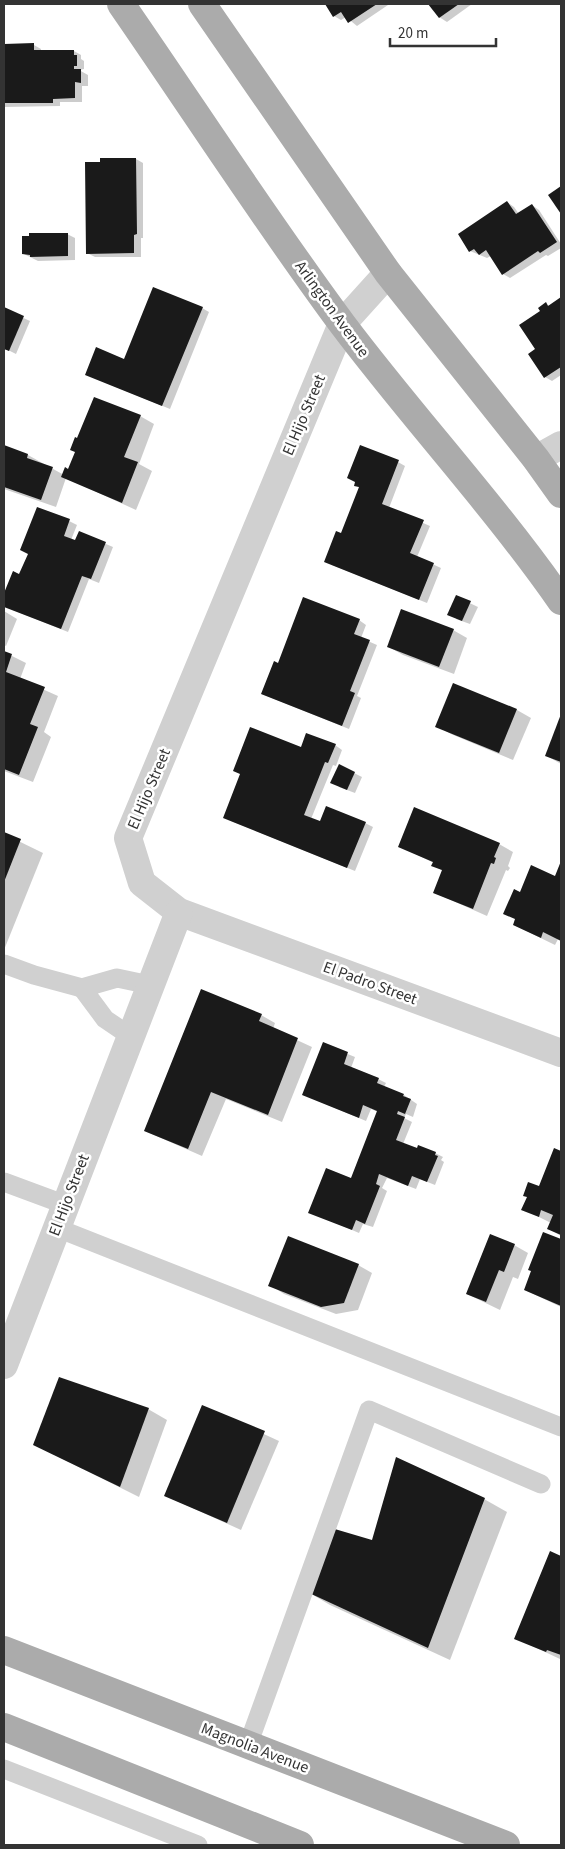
<svg xmlns="http://www.w3.org/2000/svg" width="565" height="1849" viewBox="0 0 565 1849" font-family="'Source Sans 3',sans-serif">
<style>
.shadow{fill:#0003}
.building{fill:#1a1a1a}
.lines{fill:none;stroke-linecap:round;stroke-linejoin:round}
.service{stroke:#d0d0d0;stroke-width:19}
.minor{stroke:#d0d0d0;stroke-width:28}
.primary{stroke:#ababab;stroke-width:28}
.labels{text-anchor:middle;dominant-baseline:central;stroke-width:5;stroke-linejoin:round;paint-order:stroke}
.street-label{font-size:16px;fill:#333;stroke:#fff}
</style>
<rect width="100%" height="100%" fill="#fff"/>
<!-- shadow -->
<g class="shadow">
<path d="M 326,4 L 387,4 L 388,5 L 357,26 L 346,17 L 341,20 L 334,16 Z"/>
<path d="M 430,4 L 472,4 L 447,22 L 439,17 Z"/>
<path d="M 4,45 L 34,45 L 41,49 L 41,51 L 74,51 L 81,55 L 81,59 L 84,61 L 84,69 L 79,70 L 88,75 L 88,86 L 82,86 L 82,102 L 60,102 L 60,106 L 4,107 Z"/>
<path d="M 136,159 L 143,163 L 143,238 L 141,238 L 141,257 L 95,257 L 87,253 Z"/>
<path d="M 507,202 L 514,207 L 519,214 L 532,205 L 539,210 L 561,244 L 561,248 L 548,256 L 546,255 L 510,278 L 503,274 L 491,256 L 487,258 L 470,251 Z"/>
<path d="M 67,234 L 75,238 L 75,260 L 38,261 L 24,254 Z"/>
<path d="M 561,298 L 561,375 L 552,381 L 545,377 L 537,349 L 542,312 L 546,304 L 550,306 Z"/>
<path d="M 202,308 L 209,312 L 170,409 L 94,378 L 125,360 Z"/>
<path d="M 4,309 L 30,321 L 16,354 L 4,348 Z"/>
<path d="M 140,416 L 154,424 L 139,464 L 152,471 L 136,510 L 66,478 L 56,507 L 4,489 L 4,446 L 28,455 L 64,475 Z"/>
<path d="M 398,462 L 405,466 L 389,508 L 430,526 L 417,557 L 441,568 L 427,603 L 332,565 L 360,488 L 355,485 Z"/>
<path d="M 69,521 L 77,525 L 71,540 L 76,542 L 80,533 L 113,547 L 99,583 L 89,579 L 68,632 L 8,608 L 4,606 L 4,597 L 13,573 L 20,575 Z"/>
<path d="M 457,597 L 478,607 L 470,624 L 456,619 Z"/>
<path d="M 4,611 L 17,619 L 6,646 L 4,645 Z"/>
<path d="M 359,620 L 366,625 L 361,638 L 377,645 L 357,696 L 361,698 L 349,729 L 262,694 L 278,664 Z"/>
<path d="M 453,630 L 467,638 L 454,674 L 403,655 L 389,647 Z"/>
<path d="M 4,652 L 26,663 L 20,679 L 58,696 L 44,732 L 51,737 L 33,782 L 4,771 Z"/>
<path d="M 453,685 L 517,710 L 531,718 L 513,760 L 451,734 L 437,726 Z"/>
<path d="M 561,717 L 561,764 L 547,756 Z"/>
<path d="M 335,745 L 342,750 L 336,766 L 333,765 L 311,819 L 321,822 L 365,823 L 373,827 L 355,871 L 231,821 L 301,749 Z"/>
<path d="M 354,773 L 362,777 L 355,793 L 339,787 Z"/>
<path d="M 4,834 L 43,853 L 4,950 Z"/>
<path d="M 499,844 L 513,852 L 508,866 L 510,868 L 508,871 L 506,870 L 487,916 L 435,893 L 443,871 L 433,865 L 434,863 L 399,846 Z"/>
<path d="M 561,864 L 561,940 L 558,939 L 555,945 L 514,925 L 521,894 L 555,877 Z"/>
<path d="M 261,1015 L 275,1023 L 273,1029 L 312,1047 L 282,1122 L 226,1099 L 202,1156 L 145,1131 Z"/>
<path d="M 323,1044 L 355,1057 L 351,1068 L 378,1079 L 386,1083 L 384,1087 L 404,1095 L 417,1104 L 413,1117 L 406,1114 L 404,1118 L 412,1122 L 403,1144 L 435,1153 L 443,1157 L 441,1160 L 444,1162 L 435,1185 L 420,1179 L 416,1189 L 387,1178 L 382,1188 L 387,1191 L 373,1227 L 363,1224 L 359,1233 L 310,1212 L 351,1179 L 378,1112 L 371,1109 L 366,1121 L 304,1095 Z"/>
<path d="M 555,1150 L 561,1153 L 561,1236 L 549,1229 L 551,1223 L 523,1209 L 540,1188 Z"/>
<path d="M 544,1233 L 561,1240 L 561,1307 L 525,1290 Z"/>
<path d="M 514,1245 L 528,1253 L 518,1279 L 513,1277 L 500,1310 L 467,1294 Z"/>
<path d="M 358,1265 L 372,1273 L 358,1310 L 336,1314 L 284,1294 L 270,1285 Z"/>
<path d="M 203,1406 L 279,1441 L 241,1530 L 166,1496 Z"/>
<path d="M 148,1409 L 167,1420 L 139,1497 L 35,1445 Z"/>
<path d="M 484,1499 L 507,1512 L 450,1660 L 330,1605 L 308,1592 L 373,1541 Z"/>
<path d="M 550,1553 L 561,1557 L 560,1659 L 515,1638 Z"/>
</g>
<!-- building -->
<g class="building">
<path d="M 325,4 L 377,4 L 348,23 L 341,12 L 333,17 Z"/>
<path d="M 428,4 L 459,4 L 439,18 Z"/>
<path d="M 34,43 L 34,50 L 74,50 L 74,55 L 77,55 L 77,66 L 74,66 L 74,69 L 81,69 L 81,83 L 75,82 L 75,98 L 53,99 L 53,103 L 4,103 L 4,44 Z"/>
<path d="M 100,158 L 136,158 L 137,234 L 134,235 L 134,253 L 86,254 L 85,162 L 100,162 Z"/>
<path d="M 561,186 L 561,214 L 548,195 Z"/>
<path d="M 507,201 L 516,214 L 532,204 L 557,242 L 540,253 L 538,251 L 502,275 L 486,250 L 479,255 L 474,249 L 469,252 L 458,234 Z"/>
<path d="M 29,233 L 68,233 L 68,256 L 30,257 L 30,255 L 22,254 L 22,236 L 29,236 Z"/>
<path d="M 153,287 L 203,307 L 162,406 L 85,375 L 96,347 L 124,359 Z"/>
<path d="M 561,297 L 561,367 L 544,378 L 528,354 L 535,349 L 519,325 L 540,311 L 538,308 L 546,302 L 548,306 Z"/>
<path d="M 4,307 L 24,316 L 9,351 L 4,349 Z"/>
<path d="M 94,397 L 141,415 L 124,457 L 138,462 L 122,503 L 61,477 L 65,467 L 68,469 L 75,452 L 70,450 L 75,437 L 77,438 Z"/>
<path d="M 4,445 L 28,454 L 27,458 L 53,467 L 41,500 L 4,487 Z"/>
<path d="M 360,445 L 399,460 L 382,504 L 424,520 L 410,553 L 434,563 L 419,600 L 324,562 L 336,531 L 341,533 L 359,487 L 354,486 L 355,482 L 347,478 Z"/>
<path d="M 37,507 L 70,519 L 64,536 L 75,540 L 79,531 L 106,542 L 91,579 L 82,576 L 61,629 L 4,607 L 4,593 L 13,571 L 19,574 L 28,554 L 20,550 Z"/>
<path d="M 456,595 L 471,601 L 462,621 L 447,615 Z"/>
<path d="M 303,597 L 360,619 L 354,634 L 370,640 L 350,691 L 355,693 L 342,726 L 261,694 L 274,661 L 278,663 Z"/>
<path d="M 401,609 L 454,629 L 439,667 L 387,647 Z"/>
<path d="M 4,651 L 12,654 L 6,672 L 45,687 L 30,724 L 38,727 L 19,775 L 4,769 Z"/>
<path d="M 453,683 L 517,709 L 499,753 L 435,727 Z"/>
<path d="M 561,714 L 561,762 L 545,756 Z"/>
<path d="M 250,727 L 301,747 L 306,733 L 336,744 L 328,763 L 325,762 L 304,815 L 320,821 L 326,806 L 366,822 L 347,868 L 223,818 L 240,774 L 233,771 Z"/>
<path d="M 339,764 L 355,772 L 347,790 L 330,783 Z"/>
<path d="M 414,807 L 500,843 L 494,857 L 496,858 L 494,864 L 491,863 L 473,909 L 433,893 L 442,870 L 431,866 L 433,862 L 398,847 Z"/>
<path d="M 4,832 L 21,839 L 4,882 Z"/>
<path d="M 561,861 L 561,941 L 543,932 L 541,938 L 513,925 L 515,919 L 503,914 L 514,889 L 520,892 L 531,865 L 555,876 Z"/>
<path d="M 201,989 L 262,1014 L 259,1021 L 298,1038 L 268,1115 L 211,1092 L 188,1149 L 144,1131 Z"/>
<path d="M 323,1042 L 348,1052 L 344,1064 L 379,1078 L 377,1083 L 404,1094 L 403,1096 L 411,1099 L 405,1114 L 398,1111 L 397,1114 L 405,1117 L 396,1140 L 417,1148 L 418,1145 L 436,1152 L 435,1155 L 438,1156 L 427,1182 L 412,1176 L 408,1186 L 379,1174 L 376,1184 L 380,1186 L 365,1224 L 356,1220 L 352,1230 L 308,1213 L 326,1168 L 351,1178 L 377,1111 L 363,1105 L 359,1118 L 302,1095 Z"/>
<path d="M 554,1148 L 561,1151 L 561,1235 L 547,1229 L 553,1215 L 541,1210 L 539,1217 L 521,1210 L 527,1197 L 523,1196 L 528,1182 L 539,1186 Z"/>
<path d="M 543,1232 L 561,1239 L 561,1306 L 524,1290 L 531,1271 L 528,1270 Z"/>
<path d="M 490,1234 L 515,1244 L 504,1272 L 499,1270 L 486,1302 L 466,1294 Z"/>
<path d="M 288,1236 L 359,1264 L 344,1303 L 321,1307 L 268,1286 Z"/>
<path d="M 59,1377 L 149,1408 L 120,1487 L 33,1445 Z"/>
<path d="M 202,1405 L 265,1431 L 227,1523 L 164,1496 Z"/>
<path d="M 396,1457 L 485,1498 L 428,1648 L 307,1592 L 328,1527 L 372,1540 Z"/>
<path d="M 550,1551 L 561,1556 L 561,1655 L 547,1650 L 546,1652 L 514,1639 Z"/>
</g>
<g class="lines">
<!-- service -->
<g class="service">
<path d="M 4,964 L 34,975 L 82,988"/>
<path d="M 130,1036 L 105,1019 L 82,988 L 117,978 L 150,985"/>
<path d="M 4,1182 L 66,1205"/>
<path d="M 57,1228 L 561,1427"/>
<path d="M 248,1745 L 369,1410 L 541,1484"/>
<path d="M 4,1769 L 198,1845"/>
</g>
<!-- minor -->
<g class="minor">
<path d="M 388,273 L 342,324 L 128,838 L 142,883 L 179,912 L 561,1053"/>
<path d="M 536,459 L 561,445"/>
<path d="M 4,1365 L 179,912"/>
</g>
<!-- primary -->
<g class="primary">
<path d="M 121,4 C 195,111 265,220 343,325 C 413,418 494,505 561,601"/>
<path d="M 202,4 L 388,273 L 536,459 L 561,494"/>
<path d="M 4,1650 L 506,1845"/>
<path d="M 4,1727 L 300,1845"/>
</g>
</g>
<g class="labels">
<!-- street labels -->
<g class="street-label">
<text transform="translate(332 309) rotate(54)">Arlington Avenue</text>
<text transform="translate(304 415) rotate(-67)">El Hijo Street</text>
<text transform="translate(149 789) rotate(-67)">El Hijo Street</text>
<text transform="translate(370 983) rotate(20)">El Padro Street</text>
<text transform="translate(69 1195) rotate(-69)">El Hijo Street</text>
<text transform="translate(255 1748) rotate(21)">Magnolia Avenue</text>
</g>
</g>
<!-- border -->
<rect width="565" height="1849" fill="none" stroke="#333333" stroke-width="10"/>
<!-- scale -->
<path d="M390 38v8h106v-8" fill="none" stroke="#333333" stroke-width="2.5"/>
<text x="398" y="38" font-size="15" fill="#333333" stroke="#ffffff" stroke-width="4" paint-order="stroke">20 m</text>
</svg>
